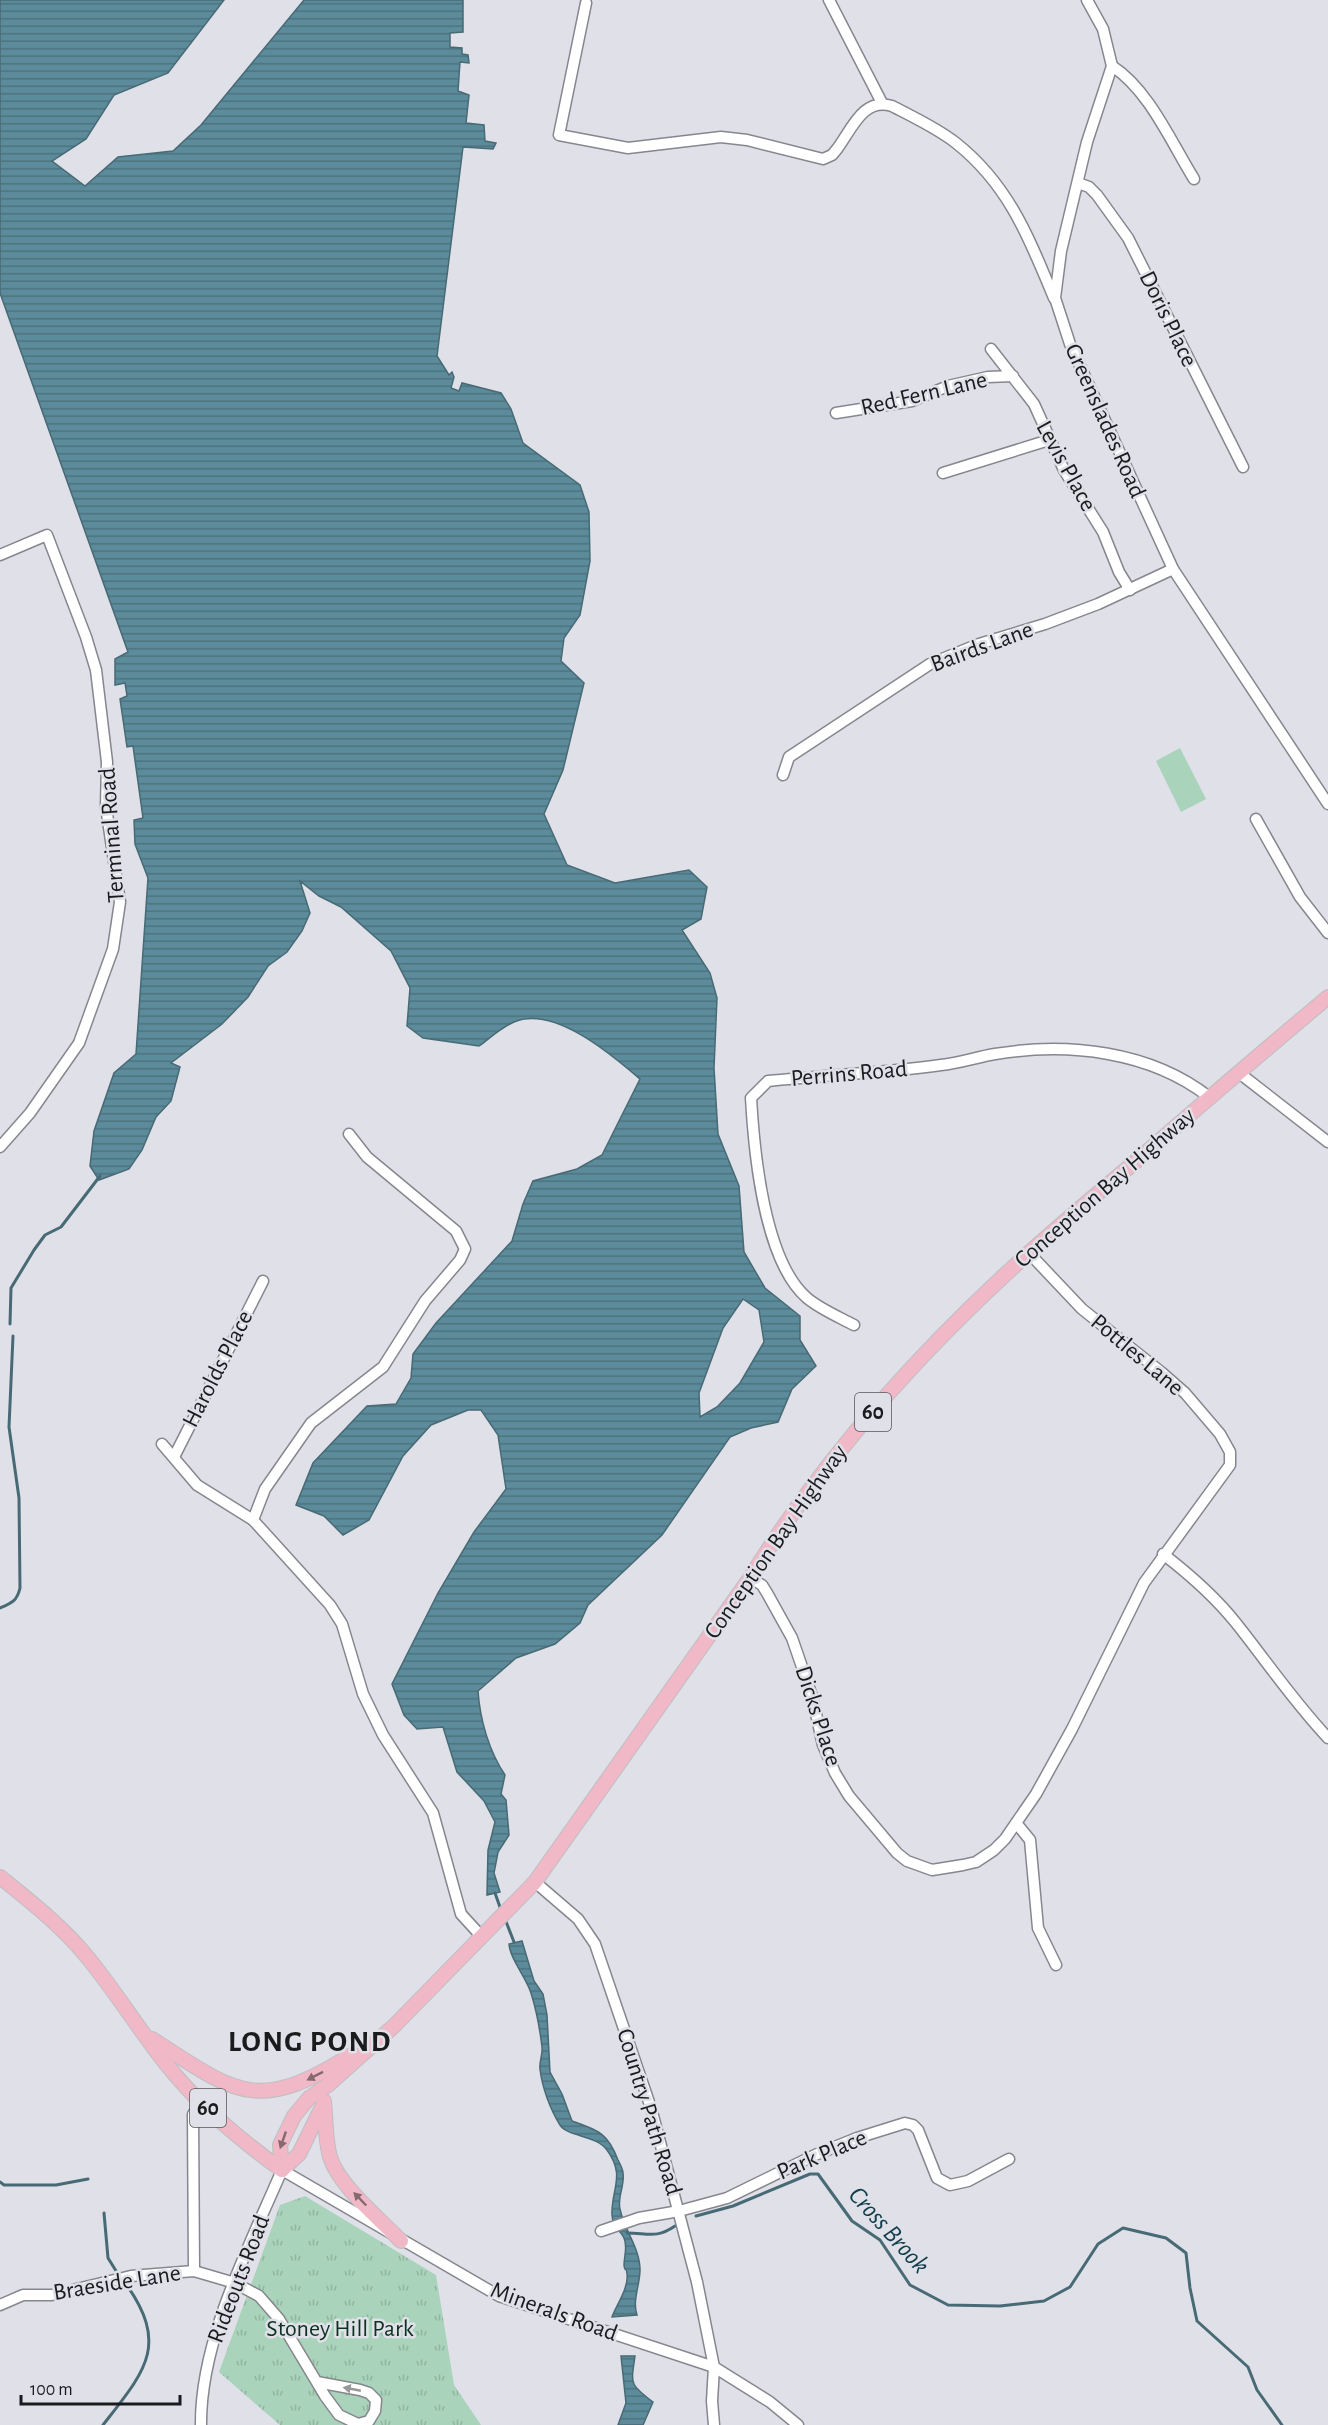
<svg xmlns="http://www.w3.org/2000/svg" width="1328" height="2425" viewBox="0 0 1328 2425" font-family="'Alegreya Sans',sans-serif">
<style>
.green{fill:#a9d3bb}
.park{fill:url(#park-tufts)}
.water{fill:url(#water-rules);stroke:#486a75;stroke-width:1.5;fill-rule:evenodd}
.lines{fill:none;stroke-linecap:round;stroke-linejoin:round}
.stream{stroke:#486a75;stroke-width:3}
.minor-casing{stroke:#86878e;stroke-width:13}
.major-casing{stroke:#bfbfc0;stroke-width:16}
.minor{stroke:#fff;stroke-width:10}
.major{stroke:#f1b8c7;stroke-width:14}
.oneway{fill:#866a72}
.oneway2{fill:#989899}
.labels{text-anchor:middle;dominant-baseline:central;stroke-width:5;stroke-linejoin:round;paint-order:stroke}
.shield{fill:#dfe0e8;stroke:#55565a;stroke-width:1.5}
.shield-label{font-size:22px;font-weight:bold;fill:#1a1b1d}
.street-label{font-size:24px;fill:#1a1b1d;stroke:#dfe0e8}
.park-label{font-size:24px;fill:#0d3120;stroke:#dfe0e8}
.water-label{font-size:26px;font-style:italic;fill:#123e4b;stroke:#dfe0e8}
.district-label{font-size:30px;font-weight:bold;letter-spacing:1.5px;fill:#1a1b1d;stroke:#dfe0e8}
</style>
<defs>
<pattern id="park-tufts" width="24" height="20" patternUnits="userSpaceOnUse" patternTransform="scale(1.5)"><rect width="24" height="20" fill="#a9d3bb"/><path d="M3 7l-1-3M5 7V3M7 7l1-3M15 17l-1-3M17 17v-4M19 17l1-3" fill="none" stroke="#91b5a0"/></pattern>
<pattern id="water-rules" width="6" height="5" patternUnits="userSpaceOnUse" patternTransform="scale(1.5)"><rect width="6" height="5" fill="#5c8c9b"/><path d="M0 2.5h6" fill="none" stroke="#4b727e"/></pattern>
</defs>
<rect width="100%" height="100%" fill="#dfe0e8"/>
<!-- green -->
<path class="green" d="M 1180,748 L 1206,799 L 1181,812 L 1156,761 Z"/>
<!-- park -->
<path class="park" d="M 305,2196 L 436,2275 L 454,2385 L 481,2425 L 280,2425 L 219,2372 L 280,2205 Z"/>
<!-- water -->
<g class="water">
<path d="M 0,0 L 224,0 L 168,73 L 114,95 L 86,139 L 52,161 L 85,186 L 118,157 L 173,151 L 201,125 L 304,0 L 463,0 L 463,32 L 450,33 L 450,47 L 462,48 L 462,54 L 468,55 L 469,63 L 460,62 L 458,91 L 469,95 L 466,123 L 484,125 L 485,141 L 496,143 L 493,149 L 463,147 L 437,356 L 449,375 L 452,372 L 454,377 L 451,388 L 459,391 L 462,383 L 501,393 L 511,409 L 523,443 L 580,485 L 589,512 L 590,561 L 580,615 L 564,638 L 561,661 L 584,683 L 563,770 L 544,814 L 567,865 L 615,883 L 689,870 L 707,887 L 701,919 L 682,930 L 710,973 L 717,998 L 714,1068 L 718,1134 L 739,1186 L 744,1252 L 765,1288 L 800,1316 L 800,1340 L 816,1366 L 792,1389 L 778,1422 L 751,1428 L 730,1437 L 662,1535 L 588,1605 L 580,1623 L 555,1644 L 516,1658 L 478,1691 C 480,1720 489,1751 505,1775 L 501,1794 L 506,1800 L 509,1835 L 498,1852 L 494,1873 L 500,1892 L 487,1895 L 488,1850 L 495,1822 L 484,1801 L 457,1772 L 443,1727 L 417,1729 L 404,1715 L 392,1684 L 438,1593 L 474,1532 L 506,1489 L 498,1435 L 481,1410 L 468,1410 L 431,1425 L 403,1456 L 369,1520 L 343,1535 L 324,1516 L 296,1505 L 313,1463 L 367,1406 L 396,1404 L 411,1378 L 413,1354 L 436,1323 L 512,1241 L 523,1204 L 533,1181 L 577,1169 L 602,1155 L 640,1079 C 612,1055 554,1005 514,1022 C 502,1027 490,1038 479,1046 L 423,1038 L 407,1026 L 410,988 L 391,951 L 341,907 L 319,896 L 300,881 L 310,913 L 302,931 L 287,952 L 268,966 L 248,997 L 222,1024 L 171,1063 L 180,1067 L 171,1101 L 156,1117 L 142,1150 L 129,1169 L 99,1180 L 90,1166 L 94,1131 L 114,1073 L 136,1054 L 148,878 L 135,844 L 134,820 L 143,818 L 133,746 L 127,747 L 120,699 L 127,696 L 125,683 L 115,685 L 115,659 L 128,652 L 0,293 ZM 743,1299 L 759,1310 L 764,1342 L 740,1383 L 717,1407 L 700,1417 L 699,1393 L 723,1328 Z"/>
<path d="M 522,1941 L 534,1981 L 543,1994 L 547,2015 L 550,2072 L 562,2094 L 572,2121 C 598,2130 608,2133 618,2160 C 620,2164 623,2169 623,2173 C 625,2185 617,2198 620,2209 C 624,2230 640,2248 640,2270 C 640,2285 632,2301 637,2315 L 612,2317 C 617,2304 629,2287 627,2274 C 626,2265 625,2274 624,2265 C 624,2256 628,2247 624,2238 C 619,2228 613,2229 612,2215 C 611,2189 626,2176 607,2150 C 596,2135 568,2137 560,2125 C 550,2109 542,2087 540,2069 C 539,2062 543,2054 542,2047 C 540,2030 536,2009 531,1993 C 526,1977 510,1959 509,1944 Z"/>
<path d="M 621,2356 L 635,2356 C 631,2384 629,2384 653,2402 L 643,2425 L 618,2425 L 626,2403 Z"/>
</g>
<g class="lines">
<!-- stream -->
<g class="stream">
<path d="M 10,1324 L 11,1288 L 34,1250 L 45,1235 L 61,1227 L 100,1176"/>
<path d="M 0,1608 C 12,1603 17,1601 20,1588 L 19,1498 L 9,1427 L 13,1336"/>
<path d="M 495,1893 L 501,1910"/>
<path d="M 505,1919 L 514,1942"/>
<path d="M 0,2182 L 4,2185 L 56,2185 L 88,2179"/>
<path d="M 104,2213 L 108,2258 L 118,2274"/>
<path d="M 696,2216 L 733,2206 L 810,2174 L 818,2174 L 852,2221 L 880,2240 L 910,2285 L 948,2305 L 1000,2306 L 1044,2301 L 1070,2287 L 1098,2244 L 1123,2228 L 1166,2238 L 1186,2253 L 1190,2288 L 1197,2321 L 1248,2367 L 1257,2390 L 1282,2425"/>
<path d="M 627,2233 C 648,2233 656,2239 675,2226"/>
<path d="M 103,2425 C 144,2372 170,2346 126,2284"/>
</g>
<!-- minor casing -->
<g class="minor-casing">
<g id="minor">
<path d="M 829,0 L 882,103"/>
<path d="M 1087,0 L 1103,29 L 1112,66 L 1087,142 L 1061,251 L 1055,298 L 1070,344 L 1173,569 L 1328,804"/>
<path d="M 586,3 L 559,135 L 628,148 L 721,137 L 747,140 L 823,159 L 832,155 L 837,149 C 852,129 863,97 892,106 C 913,117 937,128 956,143 C 1009,185 1029,238 1054,298"/>
<path d="M 1112,66 C 1149,90 1171,142 1194,179"/>
<path d="M 1078,183 L 1089,187 L 1097,195 L 1128,238 L 1243,467"/>
<path d="M 991,349 L 1034,404 L 1064,470 L 1103,532 L 1119,572 L 1130,590"/>
<path d="M 836,413 L 912,401 L 948,386 L 988,377 L 1013,376"/>
<path d="M 943,473 L 1049,440"/>
<path d="M 0,555 L 47,535 L 86,637 L 96,670 L 107,762 L 106,807 L 120,902 L 113,949 L 79,1043 L 30,1113 L 0,1147"/>
<path d="M 783,775 L 789,757 L 930,664 L 979,644 L 1045,624 L 1098,604 L 1173,569"/>
<path d="M 1256,819 L 1300,897 L 1328,933"/>
<path d="M 1238,1072 L 1328,1142"/>
<path d="M 854,1325 C 839,1317 820,1309 807,1298 C 764,1261 754,1151 751,1098 L 768,1081 C 826,1075 884,1073 941,1065 C 960,1063 977,1057 995,1054 C 1068,1042 1150,1051 1209,1097"/>
<path d="M 162,1444 L 197,1485 L 253,1520 L 330,1605 L 342,1624 L 363,1694 L 383,1735 L 433,1813 L 461,1914 L 482,1937"/>
<path d="M 174,1457 L 263,1281"/>
<path d="M 253,1520 L 265,1489 L 311,1423 L 383,1367 L 425,1301 L 460,1260 L 465,1249 L 456,1231 L 367,1157 L 349,1134"/>
<path d="M 1163,1554 C 1189,1574 1216,1598 1236,1623 C 1267,1662 1294,1702 1328,1738"/>
<path d="M 750,1578 L 762,1585 L 767,1593 L 792,1638 L 812,1696 L 823,1745 L 835,1773 L 849,1796 L 897,1853 L 907,1861 L 932,1870 L 963,1865 L 976,1862 L 994,1850 L 1005,1839 L 1036,1794 L 1072,1729 L 1144,1583 L 1230,1465 L 1230,1452 L 1220,1434 L 1185,1393 L 1161,1372 L 1082,1309 L 1029,1253"/>
<path d="M 1016,1823 L 1030,1840 L 1038,1928 L 1056,1965"/>
<path d="M 535,1882 L 578,1919 L 595,1944 L 651,2108 L 697,2282 L 714,2367 L 712,2401 L 714,2425"/>
<path d="M 601,2231 L 639,2218 L 679,2211 L 727,2198 L 815,2155 L 857,2138 L 905,2123 L 913,2125 L 918,2130 L 937,2178 L 950,2185 L 968,2181 L 1009,2159"/>
<path d="M 194,2271 L 193,2114 L 204,2104"/>
<path d="M 0,2305 L 23,2295 L 52,2295 L 131,2276 L 194,2271 L 235,2283 L 259,2296 L 279,2319 L 325,2396 L 339,2415 L 358,2424 L 369,2421 L 375,2411 L 376,2400 L 369,2393 L 360,2390 L 317,2382"/>
<path d="M 201,2425 C 200,2341 249,2247 282,2170 L 499,2296 L 714,2367 L 770,2402 L 798,2425"/>
</g>
</g>
<!-- major casing -->
<g class="major-casing">
<g id="major">
<path d="M 0,1877 C 31,1902 63,1927 88,1958 C 116,1992 139,2030 167,2065 C 199,2105 240,2140 282,2170"/>
<path d="M 152,2039 C 237,2094 257,2114 351,2055"/>
<path d="M 324,2101 C 326,2120 325,2139 330,2157 C 339,2186 380,2219 401,2241"/>
<path d="M 282,2170 L 280,2145 L 294,2116 L 309,2098 L 328,2085 L 394,2026 L 535,1882 L 750,1578 C 825,1456 924,1347 1031,1251 C 1067,1219 1104,1188 1141,1157 C 1203,1103 1265,1050 1328,997"/>
<path d="M 282,2170 L 299,2154 L 323,2105"/>
</g>
</g>
<!-- minor -->
<use href="#minor" class="minor"/>
<!-- major -->
<use href="#major" class="major"/>
</g>
<!-- one-way arrows -->
<defs><path id="oneway-solid" d="M-6-.8H1V-3.2L6.5 0L1 3.2V.8H-6Z" transform="scale(1.5)"/></defs>
<g class="oneway">
<use href="#oneway-solid" transform="translate(315 2076) rotate(153)"/>
<use href="#oneway-solid" transform="translate(283 2140) rotate(109)"/>
<use href="#oneway-solid" transform="translate(360 2199) rotate(-134)"/>
</g>
<use class="oneway2" href="#oneway-solid" transform="translate(352 2389) rotate(-169)"/>
<g class="labels">
<!-- shield labels -->
<g class="shield">
<rect x="855" y="1393" width="36" height="38" rx="4.5"/>
<rect x="190" y="2089" width="36" height="38" rx="4.5"/>
</g>
<g class="shield-label">
<text x="873" y="1412">60</text>
<text x="208" y="2108">60</text>
</g>
<!-- street labels -->
<g class="street-label">
<text transform="translate(1168 319) rotate(64)">Doris Place</text>
<text transform="translate(924 394) rotate(-13)">Red Fern Lane</text>
<text transform="translate(1105 421) rotate(66)">Greenslades Road</text>
<text transform="translate(1066 466) rotate(61)">Levis Place</text>
<text transform="translate(982 647) rotate(-20)">Bairds Lane</text>
<text transform="translate(112 835) rotate(-94)">Terminal Road</text>
<text transform="translate(849 1074) rotate(-5)">Perrins Road</text>
<text transform="translate(1105 1188) rotate(-41)">Conception Bay Highway</text>
<text transform="translate(1137 1355) rotate(40)">Pottles Lane</text>
<text transform="translate(218 1369) rotate(-63)">Harolds Place</text>
<text transform="translate(776 1542) rotate(-55)">Conception Bay Highway</text>
<text transform="translate(818 1716) rotate(72)">Dicks Place</text>
<text transform="translate(649 2112) rotate(73)">Country Path Road</text>
<text transform="translate(822 2155) rotate(-23)">Park Place</text>
<text transform="translate(239 2279) rotate(-69)">Rideouts Road</text>
<text transform="translate(117 2283) rotate(-9)">Braeside Lane</text>
<text transform="translate(554 2312) rotate(20)">Minerals Road</text>
</g>
<!-- park labels -->
<g class="park-label">
<text x="340" y="2329">Stoney Hill Park</text>
</g>
<!-- water labels -->
<g class="water-label">
<text transform="translate(889 2230) rotate(48)">Cross Brook</text>
</g>
<!-- district labels -->
<g class="district-label">
<text x="310" y="2042">LONG POND</text>
</g>
</g>
<!-- scale -->
<path d="M21 2395v9h159v-9" fill="none" stroke="#1a1b1d" stroke-width="3"/>
<text x="30" y="2395" font-size="18" fill="#1a1b1d" stroke="#dfe0e8" stroke-width="4.5" paint-order="stroke">100 m</text>
</svg>
